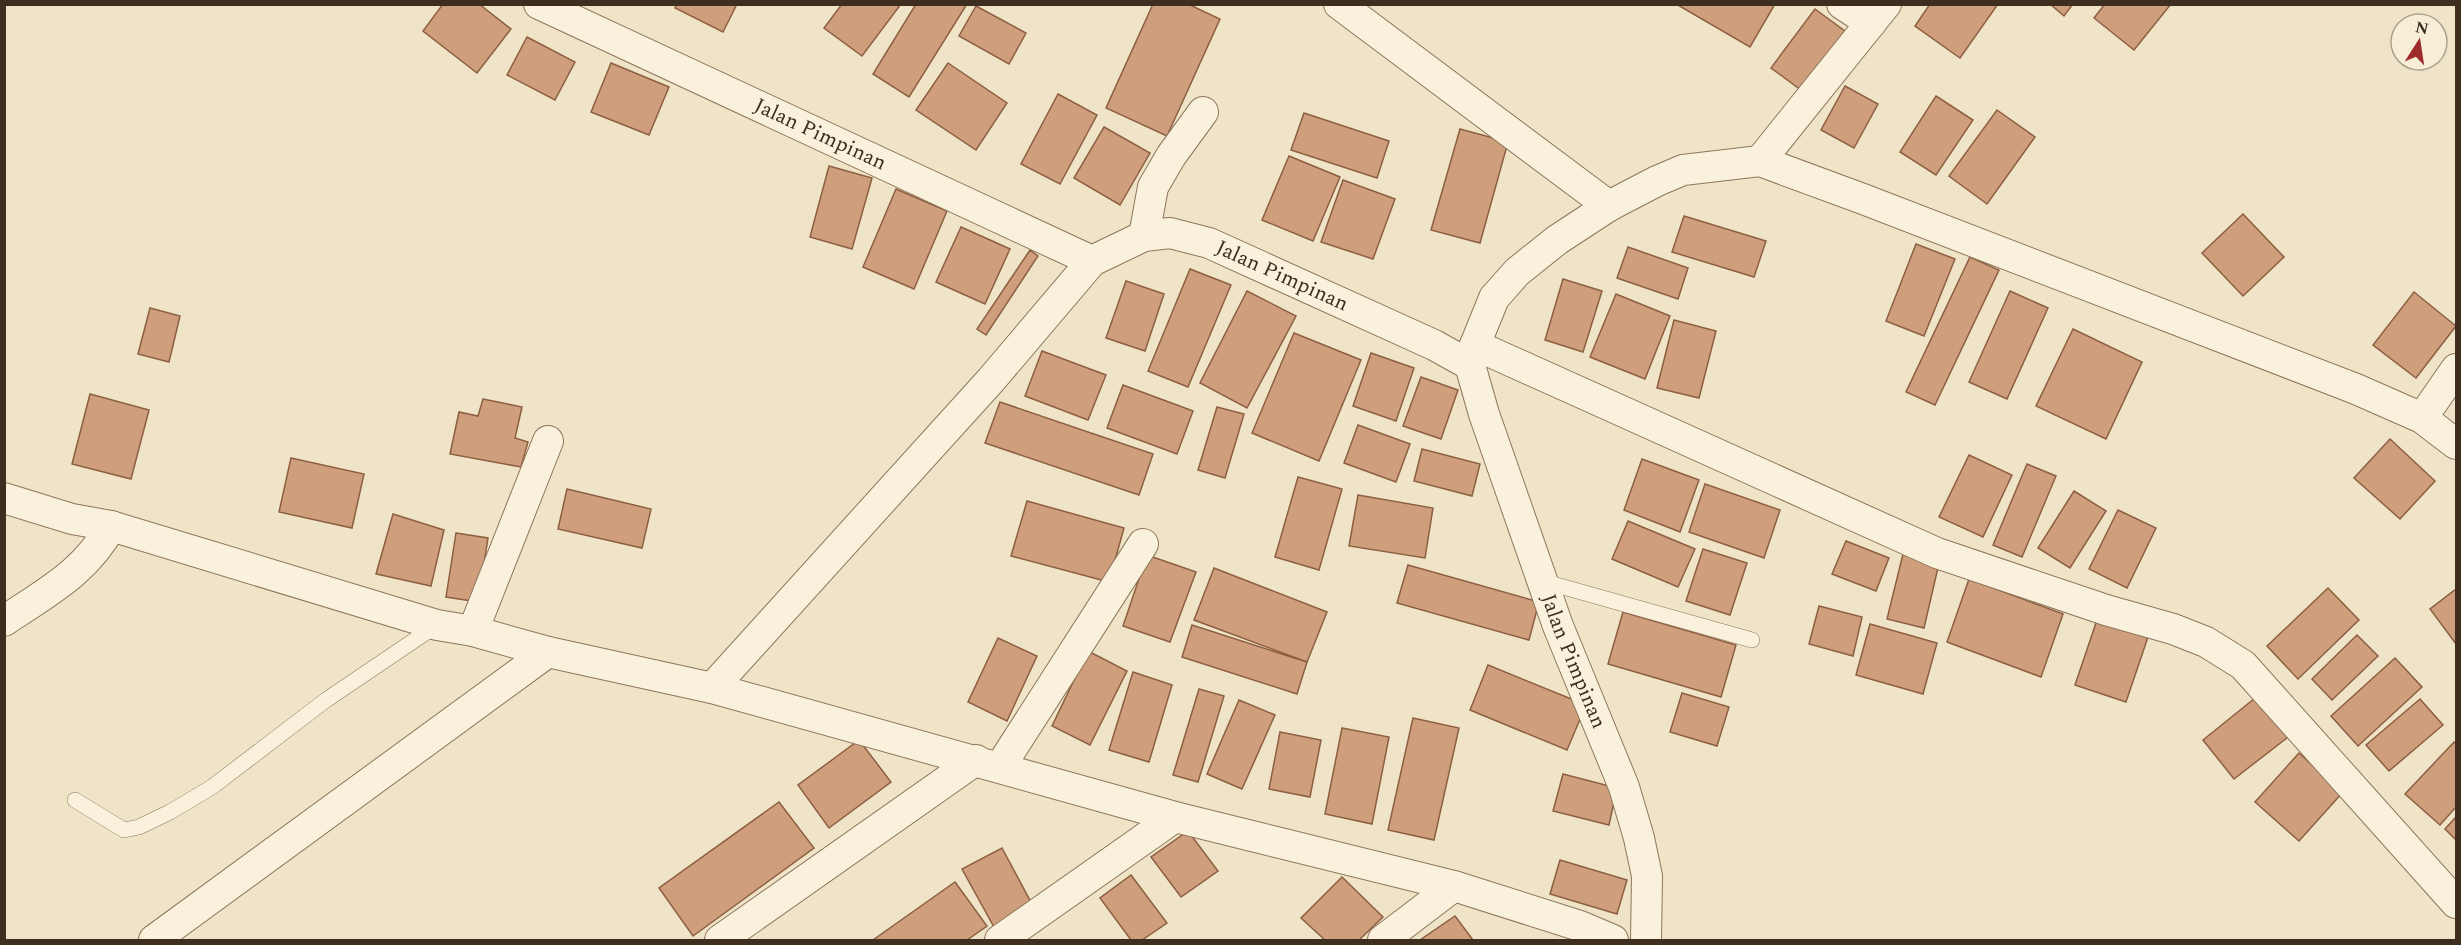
<svg xmlns="http://www.w3.org/2000/svg" width="2461" height="945" viewBox="0 0 2461 945" font-family="Spectral,serif">
<style>
.building{fill:#cf9f7d;stroke:#8d5f41;stroke-width:1.5}
.lines{fill:none;stroke-linecap:round;stroke-linejoin:round}
.lane-casing{stroke:#8d765c;stroke-width:16}
.street-casing{stroke:#8d765c;stroke-width:32}
.lane{stroke:#faf1dc;stroke-width:15}
.street{stroke:#faf1dc;stroke-width:30}
.labels{text-anchor:middle;dominant-baseline:central;stroke-width:5;stroke-linejoin:round;paint-order:stroke}
.street-label{font-size:21px;fill:#3d2e20;stroke:#f7eed8}
</style>
<rect width="100%" height="100%" fill="#f0e4c8"/>
<!-- building -->
<g class="building">
<path d="M 443,4 L 479,4 L 511,29 L 477,73 L 423,31 Z"/>
<path d="M 677,4 L 737,4 L 723,32 L 675,8 Z"/>
<path d="M 842,4 L 901,4 L 862,56 L 824,28 Z"/>
<path d="M 916,4 L 967,4 L 909,97 L 873,74 Z"/>
<path d="M 1153,4 L 1188,4 L 1220,19 L 1167,136 L 1106,108 Z"/>
<path d="M 1676,4 L 1775,4 L 1750,47 Z"/>
<path d="M 1930,4 L 1998,4 L 1960,58 L 1915,26 Z"/>
<path d="M 2050,4 L 2073,4 L 2064,16 Z"/>
<path d="M 2105,4 L 2171,4 L 2134,50 L 2094,18 Z"/>
<path d="M 976,6 L 1026,33 L 1009,64 L 959,36 Z"/>
<path d="M 1815,9 L 1853,37 L 1809,96 L 1771,68 Z"/>
<path d="M 527,37 L 575,62 L 555,100 L 507,75 Z"/>
<path d="M 611,63 L 669,87 L 649,135 L 591,112 Z"/>
<path d="M 948,63 L 1007,103 L 976,150 L 916,110 Z"/>
<path d="M 1845,86 L 1878,104 L 1854,148 L 1821,130 Z"/>
<path d="M 1058,94 L 1097,115 L 1060,184 L 1021,164 Z"/>
<path d="M 1936,96 L 1973,120 L 1936,175 L 1900,152 Z"/>
<path d="M 1997,110 L 2035,137 L 1987,204 L 1949,176 Z"/>
<path d="M 1304,113 L 1389,141 L 1377,178 L 1291,150 Z"/>
<path d="M 1104,127 L 1150,153 L 1120,205 L 1074,178 Z"/>
<path d="M 1460,129 L 1508,142 L 1480,243 L 1431,230 Z"/>
<path d="M 1289,156 L 1340,177 L 1313,241 L 1262,220 Z"/>
<path d="M 829,166 L 872,178 L 852,249 L 810,237 Z"/>
<path d="M 1343,180 L 1395,199 L 1373,259 L 1321,242 Z"/>
<path d="M 896,189 L 947,211 L 914,289 L 863,267 Z"/>
<path d="M 2243,214 L 2284,257 L 2243,296 L 2202,253 Z"/>
<path d="M 1684,216 L 1766,241 L 1754,277 L 1672,252 Z"/>
<path d="M 961,227 L 1010,249 L 985,304 L 936,282 Z"/>
<path d="M 1916,244 L 1955,259 L 1924,336 L 1886,321 Z"/>
<path d="M 1628,247 L 1688,268 L 1678,299 L 1617,278 Z"/>
<path d="M 1030,250 L 1038,256 L 986,335 L 977,329 Z"/>
<path d="M 1970,257 L 1999,270 L 1935,405 L 1906,392 Z"/>
<path d="M 1190,269 L 1231,285 L 1188,387 L 1148,371 Z"/>
<path d="M 1563,279 L 1602,291 L 1583,352 L 1545,340 Z"/>
<path d="M 1126,281 L 1164,294 L 1145,351 L 1106,338 Z"/>
<path d="M 1247,291 L 1296,316 L 1247,408 L 1200,383 Z"/>
<path d="M 2010,291 L 2048,308 L 2007,399 L 1969,382 Z"/>
<path d="M 2414,292 L 2456,326 L 2416,378 L 2373,345 Z"/>
<path d="M 1616,294 L 1670,316 L 1645,379 L 1590,357 Z"/>
<path d="M 150,308 L 180,316 L 169,362 L 138,354 Z"/>
<path d="M 1674,320 L 1716,331 L 1699,398 L 1657,388 Z"/>
<path d="M 2073,329 L 2142,362 L 2106,439 L 2036,406 Z"/>
<path d="M 1294,333 L 1361,360 L 1319,461 L 1252,433 Z"/>
<path d="M 1042,351 L 1106,375 L 1088,420 L 1025,396 Z"/>
<path d="M 1371,353 L 1414,368 L 1396,421 L 1353,406 Z"/>
<path d="M 1421,377 L 1458,390 L 1441,439 L 1403,426 Z"/>
<path d="M 1123,385 L 1193,411 L 1177,454 L 1107,428 Z"/>
<path d="M 90,394 L 149,410 L 131,479 L 72,464 Z"/>
<path d="M 483,399 L 522,407 L 515,438 L 528,442 L 521,467 L 450,454 L 459,412 L 478,416 Z"/>
<path d="M 1000,402 L 1153,454 L 1139,495 L 985,443 Z"/>
<path d="M 1217,407 L 1244,414 L 1225,478 L 1198,470 Z"/>
<path d="M 1358,425 L 1410,444 L 1396,482 L 1344,463 Z"/>
<path d="M 2390,439 L 2435,481 L 2400,519 L 2354,478 Z"/>
<path d="M 1422,449 L 1480,464 L 1472,496 L 1414,481 Z"/>
<path d="M 1969,455 L 2012,475 L 1983,537 L 1939,517 Z"/>
<path d="M 291,458 L 364,474 L 352,528 L 279,512 Z"/>
<path d="M 1642,459 L 1699,480 L 1680,532 L 1624,510 Z"/>
<path d="M 2027,464 L 2056,476 L 2022,557 L 1993,545 Z"/>
<path d="M 1298,477 L 1342,489 L 1319,570 L 1275,557 Z"/>
<path d="M 1705,484 L 1780,510 L 1764,558 L 1689,532 Z"/>
<path d="M 567,489 L 651,509 L 642,548 L 558,529 Z"/>
<path d="M 2074,491 L 2106,511 L 2070,568 L 2038,548 Z"/>
<path d="M 1358,495 L 1433,508 L 1425,558 L 1349,546 Z"/>
<path d="M 1027,501 L 1124,528 L 1109,582 L 1011,556 Z"/>
<path d="M 2118,510 L 2156,528 L 2127,588 L 2089,569 Z"/>
<path d="M 393,514 L 444,530 L 431,586 L 376,574 Z"/>
<path d="M 1628,521 L 1695,549 L 1678,587 L 1612,559 Z"/>
<path d="M 456,533 L 488,538 L 478,602 L 446,597 Z"/>
<path d="M 1846,541 L 1889,558 L 1876,591 L 1832,574 Z"/>
<path d="M 1703,549 L 1747,563 L 1730,615 L 1686,601 Z"/>
<path d="M 1904,550 L 1940,559 L 1924,628 L 1887,619 Z"/>
<path d="M 1147,555 L 1196,572 L 1170,642 L 1123,626 Z"/>
<path d="M 1408,565 L 1539,602 L 1529,640 L 1397,603 Z"/>
<path d="M 1214,568 L 1327,612 L 1307,662 L 1194,620 Z"/>
<path d="M 1969,579 L 2063,614 L 2041,677 L 1947,642 Z"/>
<path d="M 2328,588 L 2359,620 L 2298,679 L 2267,646 Z"/>
<path d="M 2456,589 L 2456,644 L 2430,609 Z"/>
<path d="M 1819,606 L 1862,617 L 1853,656 L 1809,644 Z"/>
<path d="M 1623,612 L 1736,645 L 1721,697 L 1608,664 Z"/>
<path d="M 2098,617 L 2149,634 L 2126,702 L 2075,685 Z"/>
<path d="M 1870,624 L 1937,643 L 1923,694 L 1856,675 Z"/>
<path d="M 1192,625 L 1307,662 L 1297,694 L 1182,657 Z"/>
<path d="M 2357,635 L 2378,656 L 2332,700 L 2312,679 Z"/>
<path d="M 998,638 L 1037,656 L 1007,721 L 968,702 Z"/>
<path d="M 1088,651 L 1127,671 L 1090,745 L 1052,726 Z"/>
<path d="M 2395,658 L 2422,687 L 2358,746 L 2331,716 Z"/>
<path d="M 1488,665 L 1586,705 L 1567,750 L 1470,710 Z"/>
<path d="M 1133,672 L 1172,685 L 1149,762 L 1109,750 Z"/>
<path d="M 1199,689 L 1224,696 L 1198,782 L 1173,775 Z"/>
<path d="M 1682,693 L 1729,707 L 1717,746 L 1670,732 Z"/>
<path d="M 2260,694 L 2292,734 L 2234,779 L 2203,740 Z"/>
<path d="M 2420,699 L 2443,725 L 2389,771 L 2366,745 Z"/>
<path d="M 1239,700 L 1275,715 L 1242,789 L 1207,774 Z"/>
<path d="M 1413,718 L 1459,728 L 1434,840 L 1388,830 Z"/>
<path d="M 1342,728 L 1389,737 L 1372,824 L 1325,814 Z"/>
<path d="M 1280,732 L 1321,740 L 1310,797 L 1269,789 Z"/>
<path d="M 859,740 L 891,782 L 829,828 L 798,785 Z"/>
<path d="M 2454,742 L 2456,744 L 2456,807 L 2440,825 L 2405,794 Z"/>
<path d="M 2299,753 L 2343,792 L 2299,841 L 2255,802 Z"/>
<path d="M 1563,774 L 1617,788 L 1609,825 L 1553,811 Z"/>
<path d="M 779,802 L 814,848 L 693,936 L 659,888 Z"/>
<path d="M 2456,817 L 2456,840 L 2445,829 Z"/>
<path d="M 1188,831 L 1218,871 L 1181,897 L 1151,857 Z"/>
<path d="M 1002,848 L 1033,906 L 994,927 L 962,869 Z"/>
<path d="M 1560,860 L 1627,880 L 1617,914 L 1550,894 Z"/>
<path d="M 1131,875 L 1167,923 L 1142,940 L 1131,940 L 1100,898 Z"/>
<path d="M 1342,877 L 1383,917 L 1359,940 L 1325,940 L 1301,918 Z"/>
<path d="M 955,882 L 987,926 L 967,940 L 873,940 Z"/>
<path d="M 1455,916 L 1473,940 L 1420,940 Z"/>
</g>
<g class="lines">
<!-- lane casing -->
<g class="lane-casing">
<g id="lane">
<path d="M 1542,581 L 1752,640"/>
<path d="M 75,800 L 124,830 L 139,827 L 170,812 L 212,787 L 326,700 L 437,625"/>
</g>
</g>
<!-- street casing -->
<g class="street-casing">
<g id="street">
<path id="s1" d="M 539,4 L 1092,261 L 1144,236 L 1170,233 L 1209,243 L 1434,345 L 1470,365 L 1484,414 L 1558,626 L 1624,787 L 1639,838 L 1647,876 L 1646,940"/>
<path d="M 1339,4 L 1609,206"/>
<path d="M 1842,4 L 1871,23"/>
<path d="M 1760,161 L 1886,4"/>
<path d="M 1144,236 L 1153,187 L 1171,156 L 1203,112"/>
<path d="M 1475,345 L 1937,553 L 2106,610 L 2173,629 L 2206,642 L 2243,665 L 2456,903"/>
<path d="M 1470,365 L 1475,345 L 1494,298 L 1517,272 L 1557,240 L 1609,206 L 1657,181 L 1683,170 L 1760,161 L 1863,199 L 2356,389 L 2422,418 L 2456,444"/>
<path d="M 2422,418 L 2456,369"/>
<path d="M 4,498 L 72,519 L 111,526 L 437,625 L 473,631 L 548,652 L 712,688 L 1175,817 L 1454,886 L 1580,926 L 1613,940"/>
<path d="M 4,621 C 47,592 86,572 111,526"/>
<path d="M 473,631 L 548,441"/>
<path d="M 712,688 L 991,380 L 1092,261"/>
<path d="M 1000,767 L 1143,544"/>
<path d="M 154,940 L 548,652"/>
<path d="M 720,940 L 976,760"/>
<path d="M 1000,940 L 1175,817"/>
<path d="M 1383,940 L 1454,886"/>
</g>
</g>
<!-- lane -->
<use href="#lane" class="lane"/>
<!-- street -->
<use href="#street" class="street"/>
</g>
<g class="labels">
<!-- street labels -->
<g class="street-label">
<text stroke="none"><textPath href="#s1" startOffset="310">Jalan Pimpinan</textPath></text>
<text stroke="none"><textPath href="#s1" startOffset="814">Jalan Pimpinan</textPath></text>
<text stroke="none"><textPath href="#s1" startOffset="1336">Jalan Pimpinan</textPath></text>
</g>
</g>
<!-- border -->
<rect width="2461" height="945" fill="none" stroke="#3d2e20" stroke-width="12"/>
<!-- north arrow -->
<g transform="translate(2419 42) rotate(12)"><circle r="28" fill="#f7eed8" stroke="#ada18e" stroke-width="1.5"/>
<path d="M0-4.5L10 22L0 15L-10 22Z" fill="#9e2a2b"/>
<text y="-9" font-size="16" font-weight="bold" text-anchor="middle" fill="#3d2e20">N</text>
</g>
</svg>
